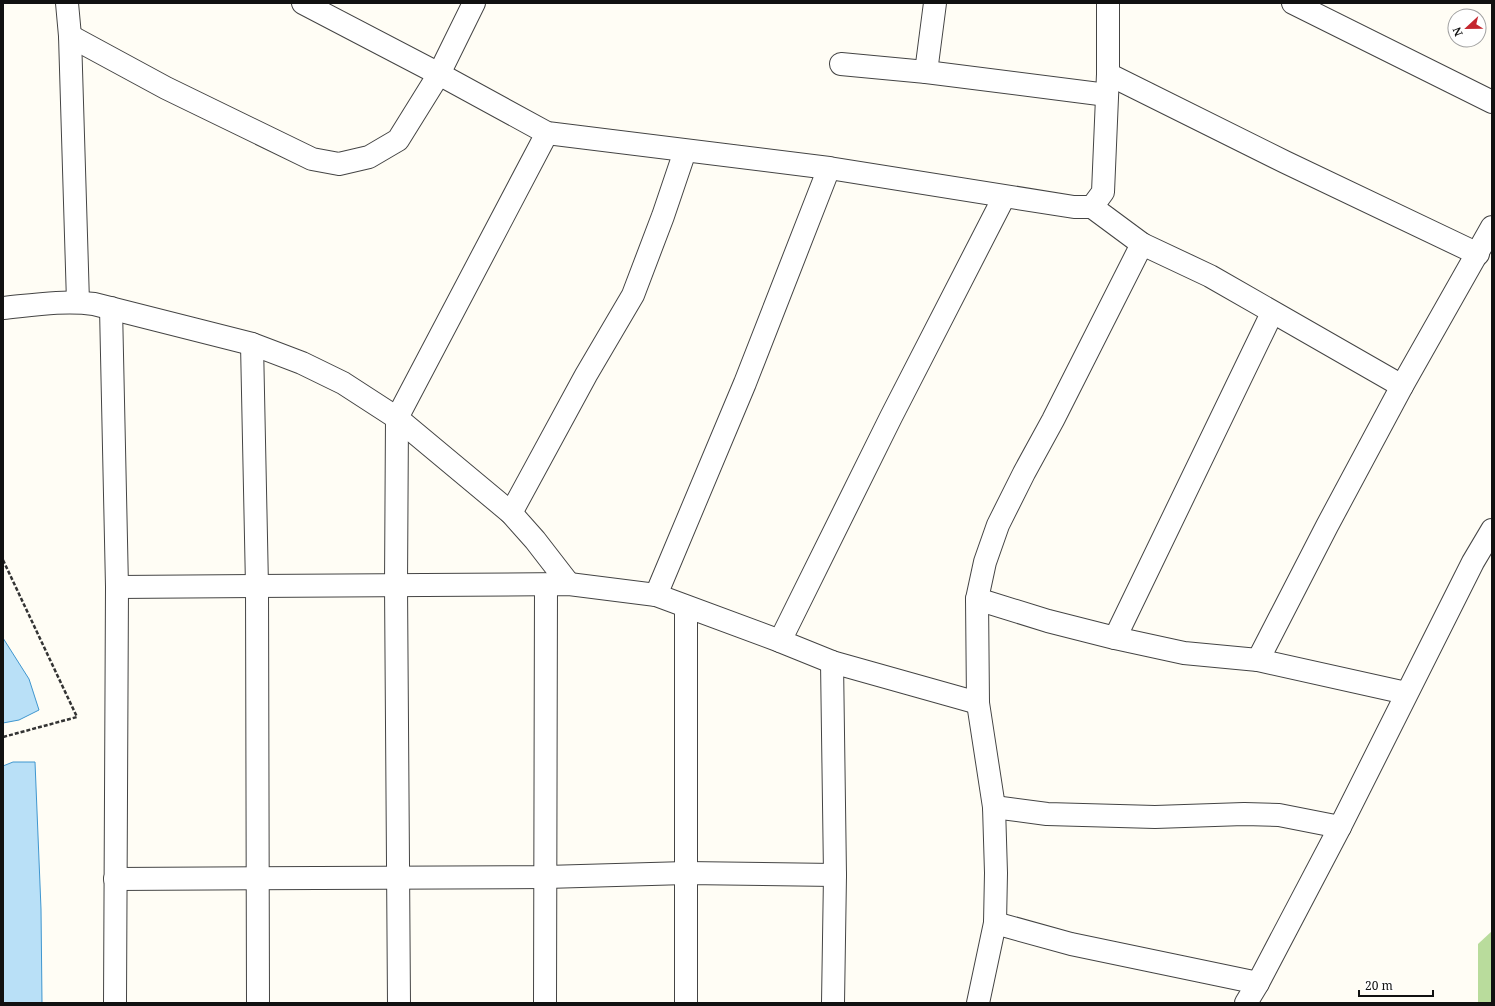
<svg xmlns="http://www.w3.org/2000/svg" width="1495" height="1006" viewBox="0 0 1495 1006" font-family="'Noto Serif',serif">
<style>
.forest{fill:#b9dc9c}
.water{fill:#b9e0f7;stroke:#3f96cf}
.lines{fill:none;stroke-linecap:round;stroke-linejoin:round}
.minor-casing{stroke:#444;stroke-width:24}
.tertiary-casing{stroke:#444;stroke-width:24}
.path{stroke:#333;stroke-width:2.5;stroke-dasharray:4 2;stroke-linecap:butt}
.minor{stroke:#fff;stroke-width:22}
.tertiary{stroke:#fff;stroke-width:22}
</style>
<rect width="100%" height="100%" fill="#fffdf5"/>
<!-- forest -->
<path class="forest" d="M 1492,931 L 1492,1003 L 1478,1003 L 1478,944 Z"/>
<!-- water -->
<g class="water">
<path d="M 3,638 L 29,679 L 39,710 L 19,720 L 3,723 Z"/>
<path d="M 13,762 L 35,762 L 41,909 L 42,1003 L 3,1003 L 3,766 Z"/>
</g>
<g class="lines">
<!-- minor casing -->
<g class="minor-casing">
<g id="minor">
<path d="M 67,3 L 70,36 L 78,302"/>
<path d="M 1293,3 L 1492,102"/>
<path d="M 70,36 L 166,88 L 312,159 L 339,164 L 369,157 L 398,140 L 439,74"/>
<path d="M 841,64 L 926,72 L 1107,95"/>
<path d="M 926,72 L 935,3"/>
<path d="M 1108,74 L 1285,162 L 1478,254"/>
<path d="M 1092,207 L 1142,244 L 1210,276 L 1402,386"/>
<path d="M 3,308 C 33,305 64,300 94,304 L 252,344 L 302,363 L 343,383 L 397,418 L 511,513 L 535,540 L 569,584"/>
<path d="M 111,308 L 117,587 L 115,1003"/>
<path d="M 252,344 L 257,586 L 258,1003"/>
<path d="M 511,513 L 586,375 L 633,295 L 663,216 L 685,151"/>
<path d="M 117,587 L 569,584 L 656,595 L 780,641 L 832,662 L 978,703"/>
<path d="M 656,595 L 745,383 L 829,168"/>
<path d="M 977,599 L 1048,621 L 1115,638 L 1184,653 L 1258,660 L 1406,693"/>
<path d="M 1115,638 L 1272,313"/>
<path d="M 780,641 L 891,417 L 1004,197"/>
<path d="M 1258,660 L 1327,526 L 1402,386 L 1492,227"/>
<path d="M 832,662 L 835,875 L 833,1003"/>
<path d="M 994,807 L 1047,814 L 1155,817 L 1244,814 L 1279,815 L 1340,827"/>
<path d="M 115,879 L 546,877 L 686,873 L 835,875"/>
<path d="M 995,923 L 1071,944 L 1258,983"/>
<path d="M 399,1003 L 396,585 L 397,418 L 547,133"/>
<path d="M 545,1003 L 546,585"/>
<path d="M 686,1003 L 686,607"/>
<path d="M 978,1003 L 995,923 L 996,873 L 994,807 L 978,703 L 977,599 L 985,562 L 998,525 L 1024,473 L 1053,420 L 1142,244"/>
<path d="M 1246,1003 L 1258,983 L 1340,827 L 1473,562 L 1492,530"/>
</g>
</g>
<!-- tertiary casing -->
<g class="tertiary-casing">
<g id="tertiary">
<path d="M 303,3 L 439,74 L 547,133 L 829,168 L 1074,207 L 1092,207 L 1103,192 L 1108,74 L 1108,3"/>
<path d="M 439,74 L 474,3"/>
</g>
</g>
<!-- path -->
<path class="path" d="M 3,560 L 77,717 L 3,737"/>
<!-- minor -->
<use href="#minor" class="minor"/>
<!-- tertiary -->
<use href="#tertiary" class="tertiary"/>
</g>
<!-- border -->
<rect width="1495" height="1006" fill="none" stroke="#111111" stroke-width="8"/>
<!-- north arrow -->
<g transform="translate(1467 28) rotate(248)"><circle r="19" fill="#ffffff" stroke="#a0a0a0"/>
<path d="M0-3L7 15L0 10L-7 15Z" fill="#c4262e"/>
<text y="-6" font-size="11" font-weight="bold" text-anchor="middle" fill="#111111">N</text>
</g>
<!-- scale -->
<path d="M1359 990v6h74v-6" fill="none" stroke="#111111" stroke-width="2"/>
<text x="1365" y="990" font-size="12" fill="#111111" stroke="#ffffff" stroke-width="3" paint-order="stroke">20 m</text>
</svg>
